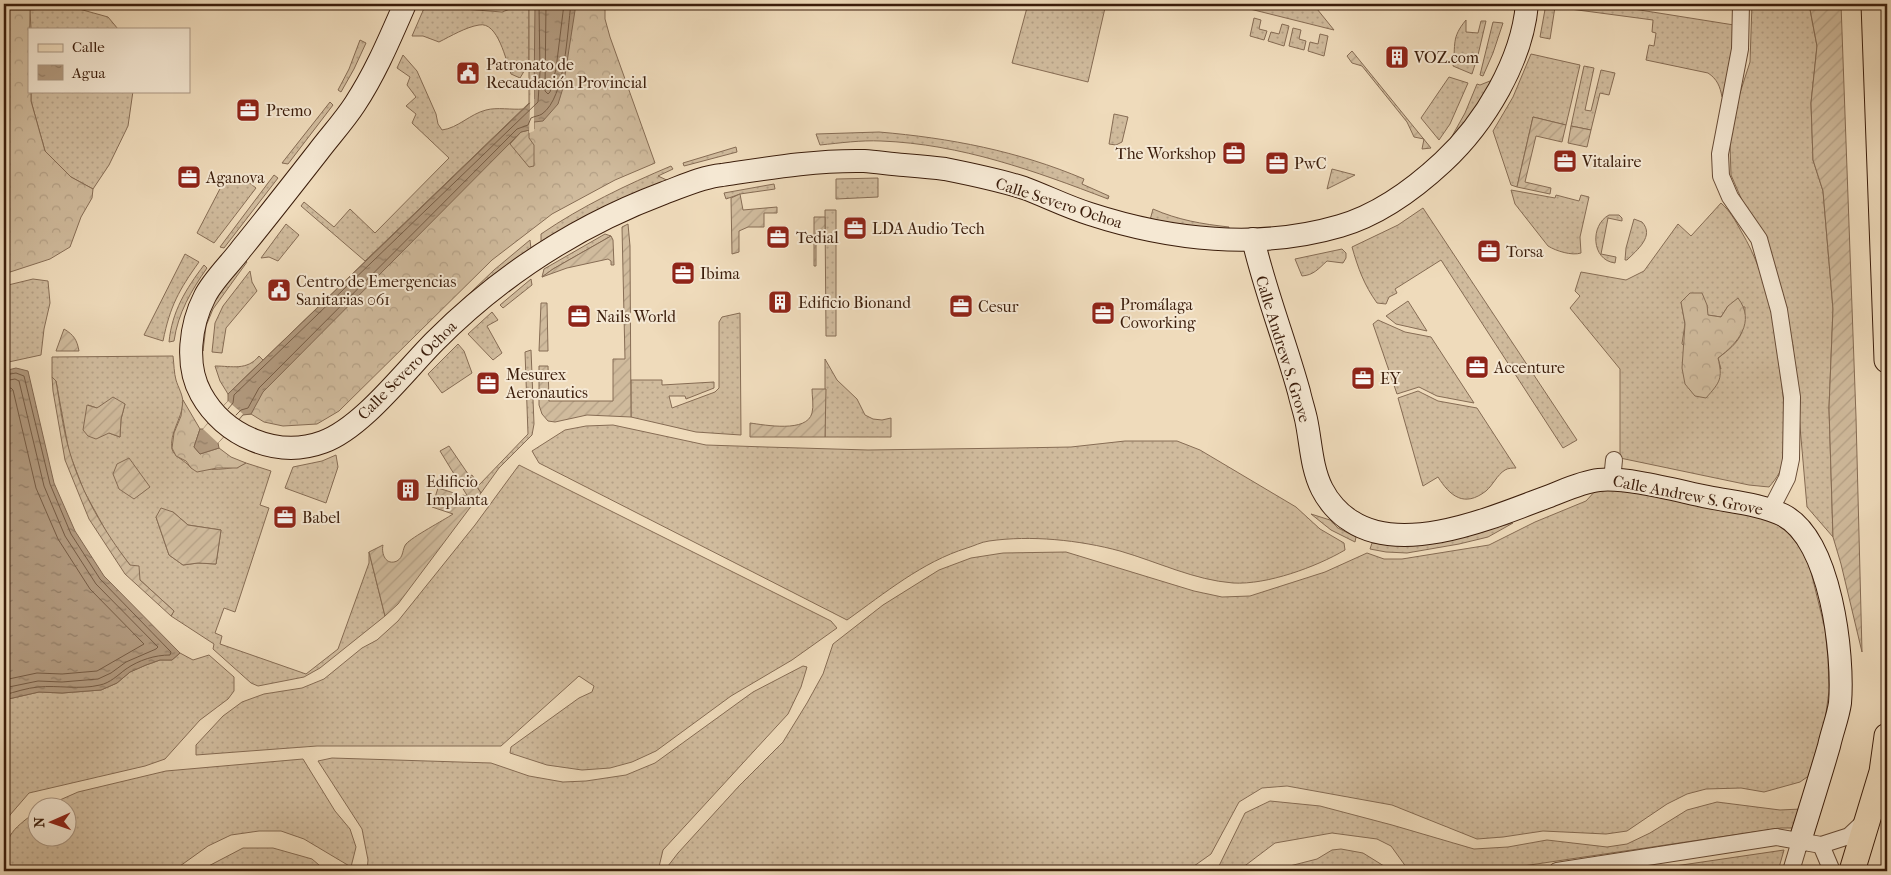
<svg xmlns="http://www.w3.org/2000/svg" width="1891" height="875" viewBox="0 0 1891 875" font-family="'IM FELL French Canon',serif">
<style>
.grass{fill:url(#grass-dots);stroke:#866c54;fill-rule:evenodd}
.forest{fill:url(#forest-crowns);stroke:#866c54}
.garden{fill:url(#garden-furrows);stroke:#866c54}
.water{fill:url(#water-ripples);stroke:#826851}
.pier{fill:#efdbbb}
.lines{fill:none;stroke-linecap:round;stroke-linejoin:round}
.shore{stroke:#765c45;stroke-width:1}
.street-casing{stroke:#684c37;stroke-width:18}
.secondary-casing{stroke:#3b1d0b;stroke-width:24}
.primary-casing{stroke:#3b1d0b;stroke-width:27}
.street{stroke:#f5e8d3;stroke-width:16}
.secondary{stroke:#f5e8d3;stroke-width:22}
.primary{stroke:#efdbbb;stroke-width:25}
.labels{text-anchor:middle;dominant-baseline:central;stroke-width:4;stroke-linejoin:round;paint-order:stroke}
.poi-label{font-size:16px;fill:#3b1d0b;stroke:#f5e8d3;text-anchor:start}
.street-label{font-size:16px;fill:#3b1d0b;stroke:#f5e8d3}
</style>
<defs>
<pattern id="grass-dots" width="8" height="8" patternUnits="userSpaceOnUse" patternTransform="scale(1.25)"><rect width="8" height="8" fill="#d0bb9d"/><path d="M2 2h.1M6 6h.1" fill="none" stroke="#b4a086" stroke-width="1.8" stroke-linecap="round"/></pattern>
<pattern id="forest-crowns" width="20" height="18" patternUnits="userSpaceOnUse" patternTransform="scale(1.25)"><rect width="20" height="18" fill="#d0bb9d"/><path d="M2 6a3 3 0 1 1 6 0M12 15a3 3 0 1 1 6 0" fill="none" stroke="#b4a086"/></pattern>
<pattern id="garden-furrows" width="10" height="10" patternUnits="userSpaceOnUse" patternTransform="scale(1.25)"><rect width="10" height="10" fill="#d0bb9d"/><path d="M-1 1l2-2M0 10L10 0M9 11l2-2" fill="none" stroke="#b4a086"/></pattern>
<pattern id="water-ripples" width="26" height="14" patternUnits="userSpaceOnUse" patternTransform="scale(1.25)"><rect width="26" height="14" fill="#b29a7f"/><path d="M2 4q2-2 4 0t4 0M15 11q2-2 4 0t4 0" fill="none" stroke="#927d66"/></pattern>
</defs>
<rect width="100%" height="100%" fill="#efdbbb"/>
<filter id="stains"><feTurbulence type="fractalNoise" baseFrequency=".004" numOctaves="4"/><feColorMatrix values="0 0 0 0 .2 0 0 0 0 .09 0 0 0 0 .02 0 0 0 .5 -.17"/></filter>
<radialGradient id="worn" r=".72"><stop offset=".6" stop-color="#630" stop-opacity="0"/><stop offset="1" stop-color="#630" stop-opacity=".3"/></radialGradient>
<!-- grass -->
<g class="grass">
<path d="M 513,4 L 529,4 L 529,63 L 520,78 L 511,74 C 506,61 498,21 479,25 C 466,27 451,36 439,42 L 423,36 L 412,36 L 425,6 L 502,12 L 510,9 Z"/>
<path d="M 1028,4 L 1087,4 L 1105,8 L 1088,82 L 1012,63 Z"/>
<path d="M 1247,4 L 1313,4 L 1334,30 L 1246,8 Z"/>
<path d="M 1546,4 L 1602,4 L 1734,25 L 1733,47 L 1726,99 L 1722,97 C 1720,86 1717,79 1708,73 L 1646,60 L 1649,45 L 1654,46 L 1656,33 L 1652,32 L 1653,20 L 1555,7 L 1550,39 L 1540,37 Z"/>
<path d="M 1752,4 L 1809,4 L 1817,46 L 1811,103 L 1813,160 L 1823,191 L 1833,309 L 1829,408 L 1833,537 L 1807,507 L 1793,346 L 1779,282 L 1755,222 L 1741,198 L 1731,175 L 1730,144 L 1739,96 L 1750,62 Z"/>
<path d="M 72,7 L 108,17 L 118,29 L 31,29 L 30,10 Z"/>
<path d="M 1254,18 L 1261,20 L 1259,29 L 1267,31 L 1264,40 L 1250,36 Z"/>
<path d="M 1466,20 L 1466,32 L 1478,33 L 1481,21 L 1486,21 L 1478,55 L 1472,74 L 1453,66 C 1456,44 1451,38 1466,20 Z"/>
<path d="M 1493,22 L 1503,23 L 1493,53 L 1483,76 L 1480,75 Z"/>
<path d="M 1282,24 L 1289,26 L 1284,46 L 1268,41 L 1271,32 L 1279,34 Z"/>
<path d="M 1293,28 L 1301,30 L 1299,39 L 1306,41 L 1304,50 L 1289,46 Z"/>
<path d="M 1320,34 L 1328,36 L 1324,56 L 1308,51 L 1310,42 L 1318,44 Z"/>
<path d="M 360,40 L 366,43 L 354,69 L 341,92 L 338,90 L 349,69 Z"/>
<path d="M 1531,54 L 1580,65 L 1566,125 L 1533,117 L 1517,187 L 1511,185 L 1493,131 L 1513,97 Z"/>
<path d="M 403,55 L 417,71 L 436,114 L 438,124 L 442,130 C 458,128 470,114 486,110 C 497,107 512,110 523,109 L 365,261 L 301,206 L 304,202 L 334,227 L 350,209 L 375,233 L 449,158 L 412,123 L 416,114 L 406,106 L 416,97 L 407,85 L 410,77 L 397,68 Z"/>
<path d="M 1584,66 L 1594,68 L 1585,110 L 1591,111 L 1601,70 L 1615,73 L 1609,95 L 1600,93 L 1591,130 L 1571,126 Z"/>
<path d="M 1449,77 L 1468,83 L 1450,124 L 1439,140 L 1421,118 Z"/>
<path d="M 1495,79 L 1484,99 L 1451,138 L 1465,113 L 1477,84 L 1480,85 Z"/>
<path d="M 31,91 L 133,91 L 128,126 L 109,165 L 93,189 L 71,177 L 45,151 L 31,101 Z"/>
<path d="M 330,102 L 333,105 L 288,164 L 282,163 Z"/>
<path d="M 1114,114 L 1128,117 L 1122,142 L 1116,145 L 1109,144 Z"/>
<path d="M 879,132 C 950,138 1018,151 1084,179 L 1082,184 L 1109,196 L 1108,199 C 1035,171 961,144 881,141 C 861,140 840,143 820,145 L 816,134 Z"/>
<path d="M 736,147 L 737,152 L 684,166 L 683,163 Z"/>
<path d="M 671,166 L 673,169 L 658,176 L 671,182 L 541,243 L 541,234 C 582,206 626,185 671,166 Z"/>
<path d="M 1332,169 L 1355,175 L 1327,189 Z"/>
<path d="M 274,175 L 278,178 L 224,248 L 220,247 Z"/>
<path d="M 243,178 L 256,188 L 214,243 L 197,233 L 223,183 L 231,184 Z"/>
<path d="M 878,178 L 878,197 L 836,199 L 836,179 Z"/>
<path d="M 774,184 L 775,189 L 740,194 L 726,199 L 724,193 Z"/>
<path d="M 1511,190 L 1555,198 L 1556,195 L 1579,201 L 1581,195 L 1589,197 L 1580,237 L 1581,253 C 1572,256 1556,251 1548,246 L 1515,204 Z"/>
<path d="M 1721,203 C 1730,211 1735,220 1741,231 C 1771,281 1777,339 1783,396 C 1785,414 1790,440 1786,457 C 1783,468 1777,478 1769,487 L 1749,485 L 1620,458 L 1620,369 L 1570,308 L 1580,296 L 1575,291 L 1581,272 L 1626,280 L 1644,271 L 1678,224 L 1691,236 ZM 1681,302 L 1707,305 L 1707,315 L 1721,317 L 1728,306 L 1745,307 C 1744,335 1741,341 1718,358 L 1721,369 L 1682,344 L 1685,324 Z"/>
<path d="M 1423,208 L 1577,440 L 1563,448 L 1441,260 L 1395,289 L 1397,293 L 1389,297 L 1386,304 L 1377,303 C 1364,285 1358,268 1352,247 L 1398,225 Z"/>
<path d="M 1153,209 C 1178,220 1202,224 1229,227 L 1228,231 L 1150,220 Z"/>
<path d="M 825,210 L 836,210 L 836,336 L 826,336 Z"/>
<path d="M 1609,215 L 1619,215 L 1622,218 L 1622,221 L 1608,218 L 1601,254 L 1616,257 L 1615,263 C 1591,260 1590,225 1609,215 Z"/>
<path d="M 1634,219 L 1642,222 C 1655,236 1637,250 1627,260 L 1625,260 L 1626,248 Z"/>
<path d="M 286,224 L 299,235 L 278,261 L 269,257 L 261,258 Z"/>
<path d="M 605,234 L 611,236 L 553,269 L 542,277 L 544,269 Z"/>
<path d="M 530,240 L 531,249 L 446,316 L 494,270 Z"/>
<path d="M 1342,249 L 1346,253 L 1346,258 L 1343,263 L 1327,261 C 1318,269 1314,275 1302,276 L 1295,259 Z"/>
<path d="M 185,254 L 199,262 C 179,290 170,306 163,341 L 144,335 Z"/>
<path d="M 245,260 L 247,262 L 213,309 L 206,326 L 203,351 L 201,342 L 210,307 L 219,293 Z"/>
<path d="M 204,265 L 207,268 C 191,291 178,313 174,341 L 169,342 C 172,311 186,289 204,265 Z"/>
<path d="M 250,271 L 252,282 L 257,291 L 226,328 L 222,353 L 212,352 L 215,323 L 223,306 Z"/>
<path d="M 33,279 L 48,281 L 50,303 L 44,329 L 41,355 L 4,363 L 4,286 Z"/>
<path d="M 531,279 L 532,285 L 503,308 L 500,305 Z"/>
<path d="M 1408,301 L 1427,331 L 1396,324 L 1386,316 Z"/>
<path d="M 492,312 L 498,320 L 487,326 L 502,353 L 493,360 L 468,334 Z"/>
<path d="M 740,313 L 741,435 L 696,432 L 631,417 L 631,380 L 662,380 L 662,385 L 714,382 L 714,388 L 686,399 L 685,396 L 669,396 L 672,408 L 715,392 L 719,388 L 719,322 L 722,317 Z"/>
<path d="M 1378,320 L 1405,332 L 1431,337 L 1474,403 L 1437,396 L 1419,387 L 1397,394 L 1373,324 Z"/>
<path d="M 458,344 L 464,351 L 472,373 L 442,393 L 428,374 Z"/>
<path d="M 531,350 L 534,424 L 532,435 L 499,468 L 481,493 L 470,476 L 472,475 L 479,485 L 528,434 L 525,352 Z"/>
<path d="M 173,356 C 174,364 174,373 176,380 C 178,387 183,395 183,403 C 182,418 169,434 172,449 C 174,457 185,460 191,468 C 207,470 231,471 246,463 L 271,471 L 260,505 L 269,508 L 235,612 L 224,608 L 215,633 L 222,636 L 220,644 L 306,674 L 338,649 L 369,563 L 369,552 L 385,616 L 320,668 L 304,677 L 258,686 L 251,683 L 213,649 L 214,644 L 171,616 L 174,611 L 140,580 L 130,565 L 112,542 L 84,491 L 69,452 L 56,381 L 52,377 L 52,357 ZM 125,404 L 121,419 L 120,437 L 109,433 L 88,405 L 97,408 ZM 173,512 L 188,525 L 221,530 L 216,564 L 198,563 L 183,565 L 169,555 L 156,517 Z"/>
<path d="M 259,356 L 263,360 L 228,394 L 220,381 L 215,366 C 232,366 247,371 259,356 Z"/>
<path d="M 825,359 L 837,380 L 857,399 L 865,415 L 873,419 L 882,420 L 891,418 L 891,437 L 825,437 Z"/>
<path d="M 1418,391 L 1438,401 L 1477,408 L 1516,468 C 1513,468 1508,468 1505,470 C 1497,475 1493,485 1486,491 C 1464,508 1450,496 1438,477 L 1423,486 L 1398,398 Z"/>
<path d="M 613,425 L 706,445 L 766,447 L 868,450 L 1015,448 L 1071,447 L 1125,441 L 1177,441 L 1200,450 L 1296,507 L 1320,529 L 1344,543 L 1345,550 C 1316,567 1267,585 1233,583 C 1194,580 1158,562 1120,551 C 1079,540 1031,535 989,541 C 981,542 974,546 967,548 C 922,562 885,593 847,620 L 539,463 L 532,451 L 565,430 L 586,426 Z"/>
<path d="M 336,455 L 338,467 L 326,503 L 285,488 L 293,467 L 322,461 Z"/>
<path d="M 519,465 L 831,621 L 837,628 L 792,660 L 731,696 L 656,751 L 632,762 L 610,768 L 582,770 L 547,765 L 510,753 L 511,747 L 579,698 L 592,692 L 594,686 L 579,676 L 501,746 L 317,746 L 196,755 L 196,745 L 223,716 L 242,702 L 264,694 L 302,688 L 324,679 L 362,648 L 377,640 L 398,621 L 475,525 Z"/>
<path d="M 1597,489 L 1618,489 L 1769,519 L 1787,532 L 1801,548 L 1810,568 L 1825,629 L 1828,658 L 1829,691 L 1823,735 L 1810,775 L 1800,782 L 1764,792 L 1741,788 L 1706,789 L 1687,794 L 1667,804 L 1627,831 L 1606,834 L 1543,831 L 1503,837 L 1477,839 L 1392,805 L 1287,786 L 1262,788 L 1239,802 L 1211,854 L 1187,871 L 668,871 L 668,866 L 678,853 L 739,786 L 783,742 L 807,703 L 823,674 L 833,644 L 883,605 L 939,570 L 971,558 L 1003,553 L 1066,552 L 1194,591 L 1222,597 L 1250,596 L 1325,572 L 1367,553 L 1384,559 L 1402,559 L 1489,545 L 1535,522 L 1586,501 Z"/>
<path d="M 1311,514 L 1330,520 L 1338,528 L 1356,537 L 1355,542 L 1331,530 Z"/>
<path d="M 1513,523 L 1488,537 L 1459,544 L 1407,553 L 1386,552 L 1370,549 L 1372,543 L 1409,546 L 1434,543 Z"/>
<path d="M 180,653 L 193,660 L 209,655 L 234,677 L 234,691 L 228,699 L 200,720 L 165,759 L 145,766 L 29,793 L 10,815 L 4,827 L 4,700 L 39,692 L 62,693 L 101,690 L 117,683 L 130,672 L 146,665 L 160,660 L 172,660 Z"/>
<path d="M 803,666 L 807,667 L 801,687 L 788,714 L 663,850 L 658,871 L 367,871 L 368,860 L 362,829 L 318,761 L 332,758 L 491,763 L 529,776 L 563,782 L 586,781 L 626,775 L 655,763 L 753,692 Z"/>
<path d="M 303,759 L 335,811 L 350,829 L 356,847 L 351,867 L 304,839 L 281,831 L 259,831 L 231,835 L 208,846 L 173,871 L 4,871 C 4,836 10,831 37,811 L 38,838 L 68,838 L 68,808 L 44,807 L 78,792 L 166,771 Z"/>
<path d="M 1270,801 L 1320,806 L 1392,825 L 1474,849 L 1508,847 L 1547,840 L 1607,847 L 1627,844 L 1650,833 L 1687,810 L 1717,802 L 1780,810 L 1801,809 L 1796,828 L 1781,828 L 1489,871 L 1409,871 L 1391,846 L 1377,839 L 1332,833 L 1275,843 L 1238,871 L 1214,871 L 1217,870 L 1245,813 Z"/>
<path d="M 243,848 L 273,848 L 312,859 L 326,871 L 280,871 L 271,869 L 246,869 L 240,871 L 199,871 Z"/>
<path d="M 1341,849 L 1363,853 L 1392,871 L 1278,871 L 1278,869 L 1317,859 L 1332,850 Z"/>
<path d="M 1784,850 L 1778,871 L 1641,871 Z"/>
</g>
<!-- forest -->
<g class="forest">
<path d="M 529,4 L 605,4 L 605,19 L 610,37 L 655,163 L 615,180 L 552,214 L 492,260 L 339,411 L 317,424 L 283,426 L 264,422 L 251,414 L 243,414 L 228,394 L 529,103 Z"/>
<path d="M 4,8 L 9,10 L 30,10 L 29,91 L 31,91 L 31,101 L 45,151 L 71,177 L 93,189 L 92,198 L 81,217 L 70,247 L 50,259 L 4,274 L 4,151 L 9,142 L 4,120 Z"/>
<path d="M 1690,293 L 1702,293 L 1707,305 L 1708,315 L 1721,317 L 1728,306 L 1738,298 C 1756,322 1738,343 1718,358 C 1723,379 1720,382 1706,398 L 1695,396 L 1685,384 L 1682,368 L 1685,324 L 1681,302 Z"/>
<path d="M 183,400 L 200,429 L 194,447 L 200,454 L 219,448 L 231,457 L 246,463 L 237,468 L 217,468 L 197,472 L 191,468 L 186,461 L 176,456 L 172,448 L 174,433 L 181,416 Z"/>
</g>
<!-- garden -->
<g class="garden">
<path d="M 1809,4 L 1841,4 L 1856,417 L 1862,652 L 1841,564 L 1833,537 L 1829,408 L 1833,309 L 1823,191 L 1813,160 L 1811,103 L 1817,46 Z"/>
<path d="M 1352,51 L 1431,148 L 1422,149 L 1424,139 L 1414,137 L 1407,122 L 1362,66 L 1352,63 L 1347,56 Z"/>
<path d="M 1533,117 L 1566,125 L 1562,142 L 1536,136 L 1525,182 L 1551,188 L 1550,194 L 1517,187 Z"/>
<path d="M 1571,126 L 1591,130 L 1587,147 L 1568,143 Z"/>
<path d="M 529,130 L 529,138 L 534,145 L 534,166 L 529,167 L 510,144 L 521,132 Z"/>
<path d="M 740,194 L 743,210 L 777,207 L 777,213 L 764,213 L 764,227 L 748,227 L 739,231 L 739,252 L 732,254 L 731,198 Z"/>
<path d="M 814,217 L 825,217 L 825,230 L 816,231 L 816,266 L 814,266 Z"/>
<path d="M 628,224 L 630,246 L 631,417 L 587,415 L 555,422 L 548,421 L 542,414 L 539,405 L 539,366 L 548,366 L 549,401 L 613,401 L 613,359 L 625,359 L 622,227 Z"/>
<path d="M 611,236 L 613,240 L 614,265 L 611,265 L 611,261 L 608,259 L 567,268 L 542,277 L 553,269 Z"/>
<path d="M 541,303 L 547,303 L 548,351 L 539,351 Z"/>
<path d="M 64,329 C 74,335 77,340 79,351 L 56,351 Z"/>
<path d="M 52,377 L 56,381 C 60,404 63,430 70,453 C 82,494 104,531 130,565 L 139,566 L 140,580 L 174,611 L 171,616 L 125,574 L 89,519 L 65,460 L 53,391 Z"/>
<path d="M 812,389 L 826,389 L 825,437 L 750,437 L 750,423 C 765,425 807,433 812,413 C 814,406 812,396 812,389 Z"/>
<path d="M 113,397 L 125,404 L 121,419 L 120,437 L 109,433 L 96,439 L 88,436 L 83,430 L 87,405 L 97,408 Z"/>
<path d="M 449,446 L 481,493 L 398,604 L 385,616 L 369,552 L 383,545 C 381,554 386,566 397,561 C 404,557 402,549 406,544 C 412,537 444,520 453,514 L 432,507 L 438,488 L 454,493 L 457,499 L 463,495 L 468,497 L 440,451 Z"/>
<path d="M 129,458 L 150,487 L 134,499 L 119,489 L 113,474 L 117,464 Z"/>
<path d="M 161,508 L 173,512 L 188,525 L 221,530 L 216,564 L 198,563 L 183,565 L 169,555 L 156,517 Z"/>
</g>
<!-- water -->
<g class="water">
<path d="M 535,4 L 576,4 L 563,88 L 558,104 L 543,121 L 534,122 L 534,129 L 521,132 L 263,392 L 251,414 L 243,415 L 218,443 L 219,448 L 200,454 L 194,447 L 200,429 L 203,429 L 228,401 L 228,394 L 534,99 Z"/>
<path d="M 16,368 L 28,371 L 54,483 L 75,531 L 104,576 L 180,653 L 172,660 L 160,660 L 146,665 L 130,672 L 117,683 L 101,690 L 62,693 L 39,692 L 4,700 L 4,371 Z"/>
</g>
<!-- pier -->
<g class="pier">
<path d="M 531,80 L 534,80 L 534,131 L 529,133 Z"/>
<path d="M 228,401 L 243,414 L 218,443 L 203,429 Z"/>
</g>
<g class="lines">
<!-- shore -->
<g class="shore">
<path d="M 546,4 L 545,91 L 548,94 L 550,92 L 556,69 L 564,4"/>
<path d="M 4,375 L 16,373 L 24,376 L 50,484 L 71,534 L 100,579 L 171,652 L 170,655 C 155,655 139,660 126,669 C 118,675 110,683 100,685 C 79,690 58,685 38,687 C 27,688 15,692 4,695"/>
<path d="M 4,381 L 15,379 L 19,381 L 44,486 L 65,536 L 96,584 L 158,647 L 156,649 L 126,662 L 111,673 L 98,679 L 62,682 L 38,681 L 4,688"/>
<path d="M 4,389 L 11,388 L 13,390 L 36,488 L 58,539 L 90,589 L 144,644 L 97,671 L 62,674 L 37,673 L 4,680"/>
<path d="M 228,409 L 233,403 L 234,395 L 538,102 L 540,72 L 539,4"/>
<path d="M 236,415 L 241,410 L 248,408 L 259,388 L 517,129 L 528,125 L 531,118 C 535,116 539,116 542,114 C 566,97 567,31 571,4"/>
</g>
<!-- street casing -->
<g class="street-casing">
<g id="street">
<path d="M 1741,4 L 1740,49 L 1720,154 L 1721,176 L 1730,197 L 1759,239 L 1779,310 L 1792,397 L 1791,459 L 1787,478 L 1770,511"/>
<path d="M 1612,480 L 1614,460"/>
<path d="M 1821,845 L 1832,871"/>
<path d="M 1557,871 L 1776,837 L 1821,845 L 1849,836 L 1866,820"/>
<path d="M 1791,871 L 1800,841"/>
</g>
</g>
<!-- secondary casing -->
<g class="secondary-casing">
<g id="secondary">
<path d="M 405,4 C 390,38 376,72 355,104 C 344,121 330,136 318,152 C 293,184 268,216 242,248 C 231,263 213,280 205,296 C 190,325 185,365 201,394 C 224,436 277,459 323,442 C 362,428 405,371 435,341 C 502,274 576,226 664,193 C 683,186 702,177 722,175 C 769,168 816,160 864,161 C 877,162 891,164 904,165 C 917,166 931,167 945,169 C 970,174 999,180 1024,188 C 1046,196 1067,207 1090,214 C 1170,240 1258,250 1340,226 C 1378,215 1414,189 1443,162 C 1485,123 1522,61 1527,4"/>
<path d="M 1253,239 C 1265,291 1285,341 1299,392 C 1301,401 1304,410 1306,419 C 1311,442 1311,467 1322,489 C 1328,501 1339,514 1351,521 C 1404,556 1493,517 1547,497 C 1563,491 1581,482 1599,480 C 1628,477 1678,491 1708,497 C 1732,502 1760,504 1783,515 C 1831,539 1844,655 1840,703 C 1838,717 1832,732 1829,746 C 1820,777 1810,809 1800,841"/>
</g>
</g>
<!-- primary casing -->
<g class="primary-casing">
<g id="primary">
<path d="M 1874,4 L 1887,360"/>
<path d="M 1852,871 L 1882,772 L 1887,736"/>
</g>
</g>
<!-- street -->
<use href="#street" class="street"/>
<!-- secondary -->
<use href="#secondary" class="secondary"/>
<!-- primary -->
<use href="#primary" class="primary"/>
</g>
<!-- icons -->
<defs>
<g id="building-square" transform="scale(1.25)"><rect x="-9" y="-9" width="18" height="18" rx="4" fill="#8f2418" stroke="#f5e8d3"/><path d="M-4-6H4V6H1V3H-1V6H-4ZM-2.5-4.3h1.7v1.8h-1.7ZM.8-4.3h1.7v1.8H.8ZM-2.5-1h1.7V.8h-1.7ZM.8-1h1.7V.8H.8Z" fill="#fff"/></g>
<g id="civic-square" transform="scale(1.25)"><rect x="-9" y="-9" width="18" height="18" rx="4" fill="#8f2418" stroke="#f5e8d3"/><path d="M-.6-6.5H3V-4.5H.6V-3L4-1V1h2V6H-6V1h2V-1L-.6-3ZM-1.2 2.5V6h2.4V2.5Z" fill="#fff"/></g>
<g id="office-square" transform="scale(1.25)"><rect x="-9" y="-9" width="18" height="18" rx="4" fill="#8f2418" stroke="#f5e8d3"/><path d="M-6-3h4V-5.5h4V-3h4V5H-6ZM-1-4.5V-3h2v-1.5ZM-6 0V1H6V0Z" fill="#fff"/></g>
</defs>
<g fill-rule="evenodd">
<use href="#building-square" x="1397" y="57"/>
<use href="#civic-square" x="468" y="73"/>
<use href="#office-square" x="248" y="110"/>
<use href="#office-square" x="1234" y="153"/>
<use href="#office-square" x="1565" y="161"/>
<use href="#office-square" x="1277" y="163"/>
<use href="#office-square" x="189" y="177"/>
<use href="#office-square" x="855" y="228"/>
<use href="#office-square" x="778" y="237"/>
<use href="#office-square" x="1489" y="251"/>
<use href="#office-square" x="683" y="273"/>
<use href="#civic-square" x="279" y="290"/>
<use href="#building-square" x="780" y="302"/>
<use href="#office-square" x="961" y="306"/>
<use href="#office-square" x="1103" y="313"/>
<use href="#office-square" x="579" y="316"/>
<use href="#office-square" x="1477" y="367"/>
<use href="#office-square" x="1363" y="378"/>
<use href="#office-square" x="488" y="383"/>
<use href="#building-square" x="408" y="490"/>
<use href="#office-square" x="285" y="517"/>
</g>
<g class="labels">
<!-- poi labels -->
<g class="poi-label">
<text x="1414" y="57">VOZ.com</text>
<text x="486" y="64">Patronato de<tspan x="486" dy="18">Recaudación Provincial</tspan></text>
<text x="266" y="110">Premo</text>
<text x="1216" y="153" text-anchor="end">The Workshop</text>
<text x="1582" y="161">Vitalaire</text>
<text x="1294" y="163">PwC</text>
<text x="206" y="177">Aganova</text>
<text x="872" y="228">LDA Audio Tech</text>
<text x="796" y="237">Tedial</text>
<text x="1506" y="251">Torsa</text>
<text x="700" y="273">Ibima</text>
<text x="296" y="281">Centro de Emergencias<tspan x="296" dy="18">Sanitarias 061</tspan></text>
<text x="798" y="302">Edificio Bionand</text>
<text x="1120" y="304">Promálaga<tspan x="1120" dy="18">Coworking</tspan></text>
<text x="978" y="306">Cesur</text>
<text x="596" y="316">Nails World</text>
<text x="1494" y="367">Accenture</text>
<text x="506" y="374">Mesurex<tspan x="506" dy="18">Aeronautics</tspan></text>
<text x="1380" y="378">EY</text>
<text x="426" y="481">Edificio<tspan x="426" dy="18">Implanta</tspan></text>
<text x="302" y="517">Babel</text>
</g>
<!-- street labels -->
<g class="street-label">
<text transform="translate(1059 203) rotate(18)">Calle Severo Ochoa</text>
<text transform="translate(1283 349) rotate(73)">Calle Andrew S. Grove</text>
<text transform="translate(407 370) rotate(-45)">Calle Severo Ochoa</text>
<text transform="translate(1688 495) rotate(11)">Calle Andrew S. Grove</text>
</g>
</g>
<!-- margin -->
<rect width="1891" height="875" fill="none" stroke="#efdbbb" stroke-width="20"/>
<rect x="5" y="5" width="1881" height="865" fill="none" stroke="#3b1d0b" stroke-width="2.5"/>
<rect x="10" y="10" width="1871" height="855" fill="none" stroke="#3b1d0b"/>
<!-- legend -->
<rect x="28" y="28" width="162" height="65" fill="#f5e8d3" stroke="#ab9783"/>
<rect x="38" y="44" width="25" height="8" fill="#efdbbb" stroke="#ab9783"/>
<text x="72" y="52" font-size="15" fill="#3b1d0b">Calle</text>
<rect x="38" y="65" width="25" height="15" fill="url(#water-ripples)" stroke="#ab9783"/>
<text x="72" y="78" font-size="15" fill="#3b1d0b">Agua</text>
<!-- north arrow -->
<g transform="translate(52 822) rotate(268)"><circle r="24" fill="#f5e8d3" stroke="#ab9783"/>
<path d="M0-4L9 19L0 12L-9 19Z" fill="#8f2418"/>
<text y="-8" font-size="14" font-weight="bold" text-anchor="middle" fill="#3b1d0b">N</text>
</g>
<rect width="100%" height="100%" filter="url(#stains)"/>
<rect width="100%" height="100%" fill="url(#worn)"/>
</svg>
